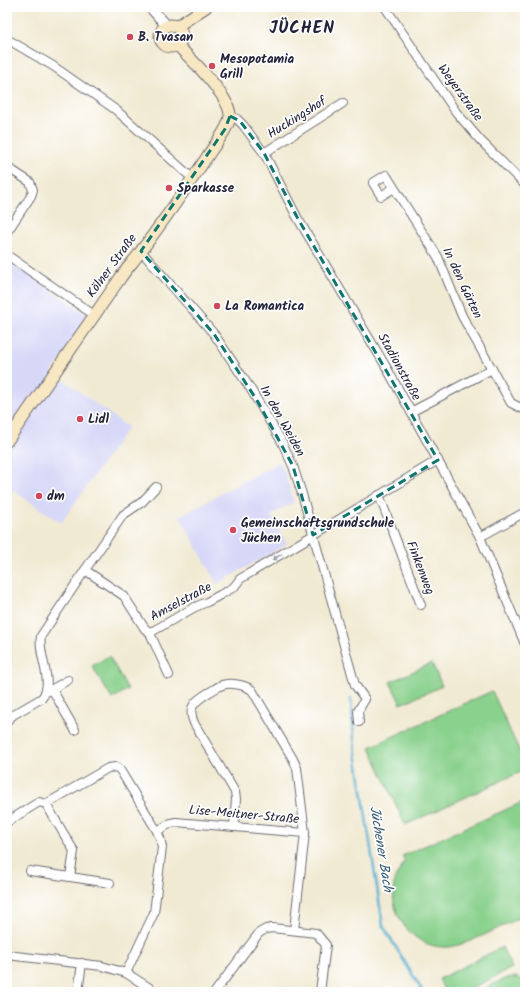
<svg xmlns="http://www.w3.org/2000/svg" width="532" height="999" viewBox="0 0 532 999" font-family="Kalam,sans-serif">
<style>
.built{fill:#d7d7f8}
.green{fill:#8ad18d;stroke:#567a64}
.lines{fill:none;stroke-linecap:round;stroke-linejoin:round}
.stream{stroke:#56b1d4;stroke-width:2.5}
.minor-casing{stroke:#6a6870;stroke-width:10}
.tertiary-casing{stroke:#6a6870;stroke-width:12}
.secondary-casing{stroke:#6a6870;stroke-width:13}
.minor{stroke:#fff;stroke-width:8}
.tertiary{stroke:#fff;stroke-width:10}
.secondary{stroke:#f8e7c3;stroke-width:11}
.oneway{fill:#9c9ca7}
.marked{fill:none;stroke:#0f766e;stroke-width:3;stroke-dasharray:8 5;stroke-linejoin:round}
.poi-dot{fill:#d1495b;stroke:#fff;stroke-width:1.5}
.labels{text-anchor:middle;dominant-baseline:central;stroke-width:3.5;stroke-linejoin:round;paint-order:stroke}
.poi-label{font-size:13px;font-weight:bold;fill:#22223b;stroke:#fff;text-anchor:start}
.street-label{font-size:13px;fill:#22223b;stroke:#fff}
.water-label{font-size:14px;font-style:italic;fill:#375b78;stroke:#fff}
.district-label{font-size:17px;font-weight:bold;letter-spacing:1px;fill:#22223b;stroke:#fff}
</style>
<rect width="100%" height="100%" fill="#fff"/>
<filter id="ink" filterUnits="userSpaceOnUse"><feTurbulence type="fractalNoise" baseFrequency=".025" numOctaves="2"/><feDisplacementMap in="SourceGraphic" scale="8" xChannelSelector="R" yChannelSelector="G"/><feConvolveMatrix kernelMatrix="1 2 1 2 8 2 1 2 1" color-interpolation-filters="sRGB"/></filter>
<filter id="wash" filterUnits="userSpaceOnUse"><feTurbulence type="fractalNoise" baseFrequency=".012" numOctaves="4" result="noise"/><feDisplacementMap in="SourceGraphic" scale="16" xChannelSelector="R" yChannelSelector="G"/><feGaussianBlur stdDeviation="0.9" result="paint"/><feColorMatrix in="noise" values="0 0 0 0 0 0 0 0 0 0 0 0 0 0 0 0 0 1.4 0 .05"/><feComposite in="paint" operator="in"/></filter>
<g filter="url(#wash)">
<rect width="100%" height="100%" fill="#f1ead3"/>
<!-- built -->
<g class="built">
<path d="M 7,260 L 90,317 L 52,372 L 128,427 L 61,523 L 7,486 Z"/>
<path d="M 279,462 L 285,473 L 294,502 L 271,515 L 287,544 L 217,584 L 180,516 Z"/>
</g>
<!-- green -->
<g class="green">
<circle cx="170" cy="36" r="6"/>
<path d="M 109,656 L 128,689 L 112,699 L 92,666 Z"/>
<path d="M 432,663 L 442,686 L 401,704 L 390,682 Z"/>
<path d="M 492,691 L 525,763 L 525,770 L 405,825 L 370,747 Z"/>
<path d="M 525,801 L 525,915 C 506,924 468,945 449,947 C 414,950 386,914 395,880 C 397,873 402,867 405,861 L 402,856 Z"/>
<path d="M 502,947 L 512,968 L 465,992 L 445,992 L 439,979 Z"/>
<path d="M 515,977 L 523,980 L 525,982 L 525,992 L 477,992 L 506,978 Z"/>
</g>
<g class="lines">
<!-- stream -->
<path class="stream" d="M 351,698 L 354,740 L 383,926 L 423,992"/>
</g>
</g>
<g filter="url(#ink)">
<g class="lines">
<!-- minor casing -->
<g class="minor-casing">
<g id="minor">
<path d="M 385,7 L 456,112 L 480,140 L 525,185"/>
<path d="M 7,39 L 53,66 L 116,110 L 192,178"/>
<path d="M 230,116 L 237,119 L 243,125 L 264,153 L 297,217 L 385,365 L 480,537 L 525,644"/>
<path d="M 264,153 L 343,103"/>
<path d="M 7,167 L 30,182 L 33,190 L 31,196 L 7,232"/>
<path d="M 394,188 L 381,196 L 373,183 L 386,175 L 438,257 L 462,316 L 492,369"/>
<path d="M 141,251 L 214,334 L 250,388 L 282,442 L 293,466 L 302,494 L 355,685 L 365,699 L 358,711 L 359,722"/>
<path d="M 7,255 L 94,315"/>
<path d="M 411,412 L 492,369 L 511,403 L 525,410"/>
<path d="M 379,495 L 421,605"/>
<path d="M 480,537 L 525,512"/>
<path d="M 85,570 L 123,515 L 142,502 L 156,487"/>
<path d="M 149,631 L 169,675"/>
<path d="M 52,689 L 75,730"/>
<path d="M 49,691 L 68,680"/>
<path d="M 7,721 L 13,715 L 42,698 C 55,682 37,654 41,636 L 85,570 L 124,596 L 145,629 L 149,631 L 153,631 L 195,607 L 207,602 L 220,595 L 234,587 L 240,579 L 438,460"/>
<path d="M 46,804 L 74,851 L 70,877"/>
<path d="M 7,822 L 39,802 L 46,804 L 108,768 L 116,767 L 120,770 L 157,831 L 160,838 L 162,847 L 154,913 L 126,973"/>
<path d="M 234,827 L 236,799 L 235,792 L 194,723 C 187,707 195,701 208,693 C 212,691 217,687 222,685 C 230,682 245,685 252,690 L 293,759 L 297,768 L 305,833"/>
<path d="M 157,831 L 171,823 L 176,822 L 305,833 L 294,930"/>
<path d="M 30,871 L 110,883"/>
<path d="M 7,955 L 102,966 L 126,973 L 156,992"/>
<path d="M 78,992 L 82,963"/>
<path d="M 215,992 L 259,933 L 266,929 L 272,928 L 316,933 L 326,945 L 320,992"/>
</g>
</g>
<!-- tertiary casing -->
<g class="tertiary-casing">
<path id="tertiary" d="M 150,7 L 167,26"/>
</g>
<!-- secondary casing -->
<g class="secondary-casing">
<g id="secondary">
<circle cx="171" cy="36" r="11"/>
<path d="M 176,27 L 206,7"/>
<path d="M 7,441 L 121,277 C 127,268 135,260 141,251 C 165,219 187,187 209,154 C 215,144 231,126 230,114 C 228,94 191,59 177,45"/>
</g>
</g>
<!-- minor -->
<use href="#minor" class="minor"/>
<!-- tertiary -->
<use href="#tertiary" class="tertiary"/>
<!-- secondary -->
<use href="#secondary" class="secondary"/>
</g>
<!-- one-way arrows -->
<defs><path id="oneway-solid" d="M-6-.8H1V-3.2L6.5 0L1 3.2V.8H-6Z"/></defs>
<use class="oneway" href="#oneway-solid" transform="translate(277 557) rotate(149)"/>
</g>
<!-- marked area -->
<path class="marked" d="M 230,116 L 240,121 L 264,153 L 297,217 L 438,460 L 313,535 L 293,466 L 258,402 L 214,334 L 141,251 L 225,129 Z"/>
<!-- markers -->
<g class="poi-dot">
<circle cx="130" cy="37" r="4"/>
<circle cx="212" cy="66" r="4"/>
<circle cx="169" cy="188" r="4"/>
<circle cx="217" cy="306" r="4"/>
<circle cx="80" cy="419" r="4"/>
<circle cx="39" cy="496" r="4"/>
<circle cx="233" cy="530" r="4"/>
</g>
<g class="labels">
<!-- poi labels -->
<g class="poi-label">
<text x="138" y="37">B. Tvasan</text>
<text x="220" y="59">Mesopotamia<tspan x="220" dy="15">Grill</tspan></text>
<text x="177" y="188">Sparkasse</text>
<text x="225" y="306">La Romantica</text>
<text x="88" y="419">Lidl</text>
<text x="47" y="496">dm</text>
<text x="241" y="523">Gemeinschaftsgrundschule<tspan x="241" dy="15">Jüchen</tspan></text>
</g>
<!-- street labels -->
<g class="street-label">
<text transform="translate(460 93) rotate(54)">Weyerstraße</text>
<text transform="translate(297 118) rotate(-32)">Huckingshof</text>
<text transform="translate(112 266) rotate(-54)">Kölner Straße</text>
<text transform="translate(462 283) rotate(65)">In den Gärten</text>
<text transform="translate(399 367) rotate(61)">Stadionstraße</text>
<text transform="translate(282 421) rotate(61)">In den Weiden</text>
<text transform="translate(420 568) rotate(69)">Finkenweg</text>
<text transform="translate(181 602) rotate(-28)">Amselstraße</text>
<text transform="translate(244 815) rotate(5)">Lise-Meitner-Straße</text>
</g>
<!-- water labels -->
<g class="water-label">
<text transform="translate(381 849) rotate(81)">Jüchener Bach</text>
</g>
<!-- district labels -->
<g class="district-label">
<text x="302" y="28">JÜCHEN</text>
</g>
</g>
<!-- margin -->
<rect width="532" height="999" fill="none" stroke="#fff" stroke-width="24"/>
</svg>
